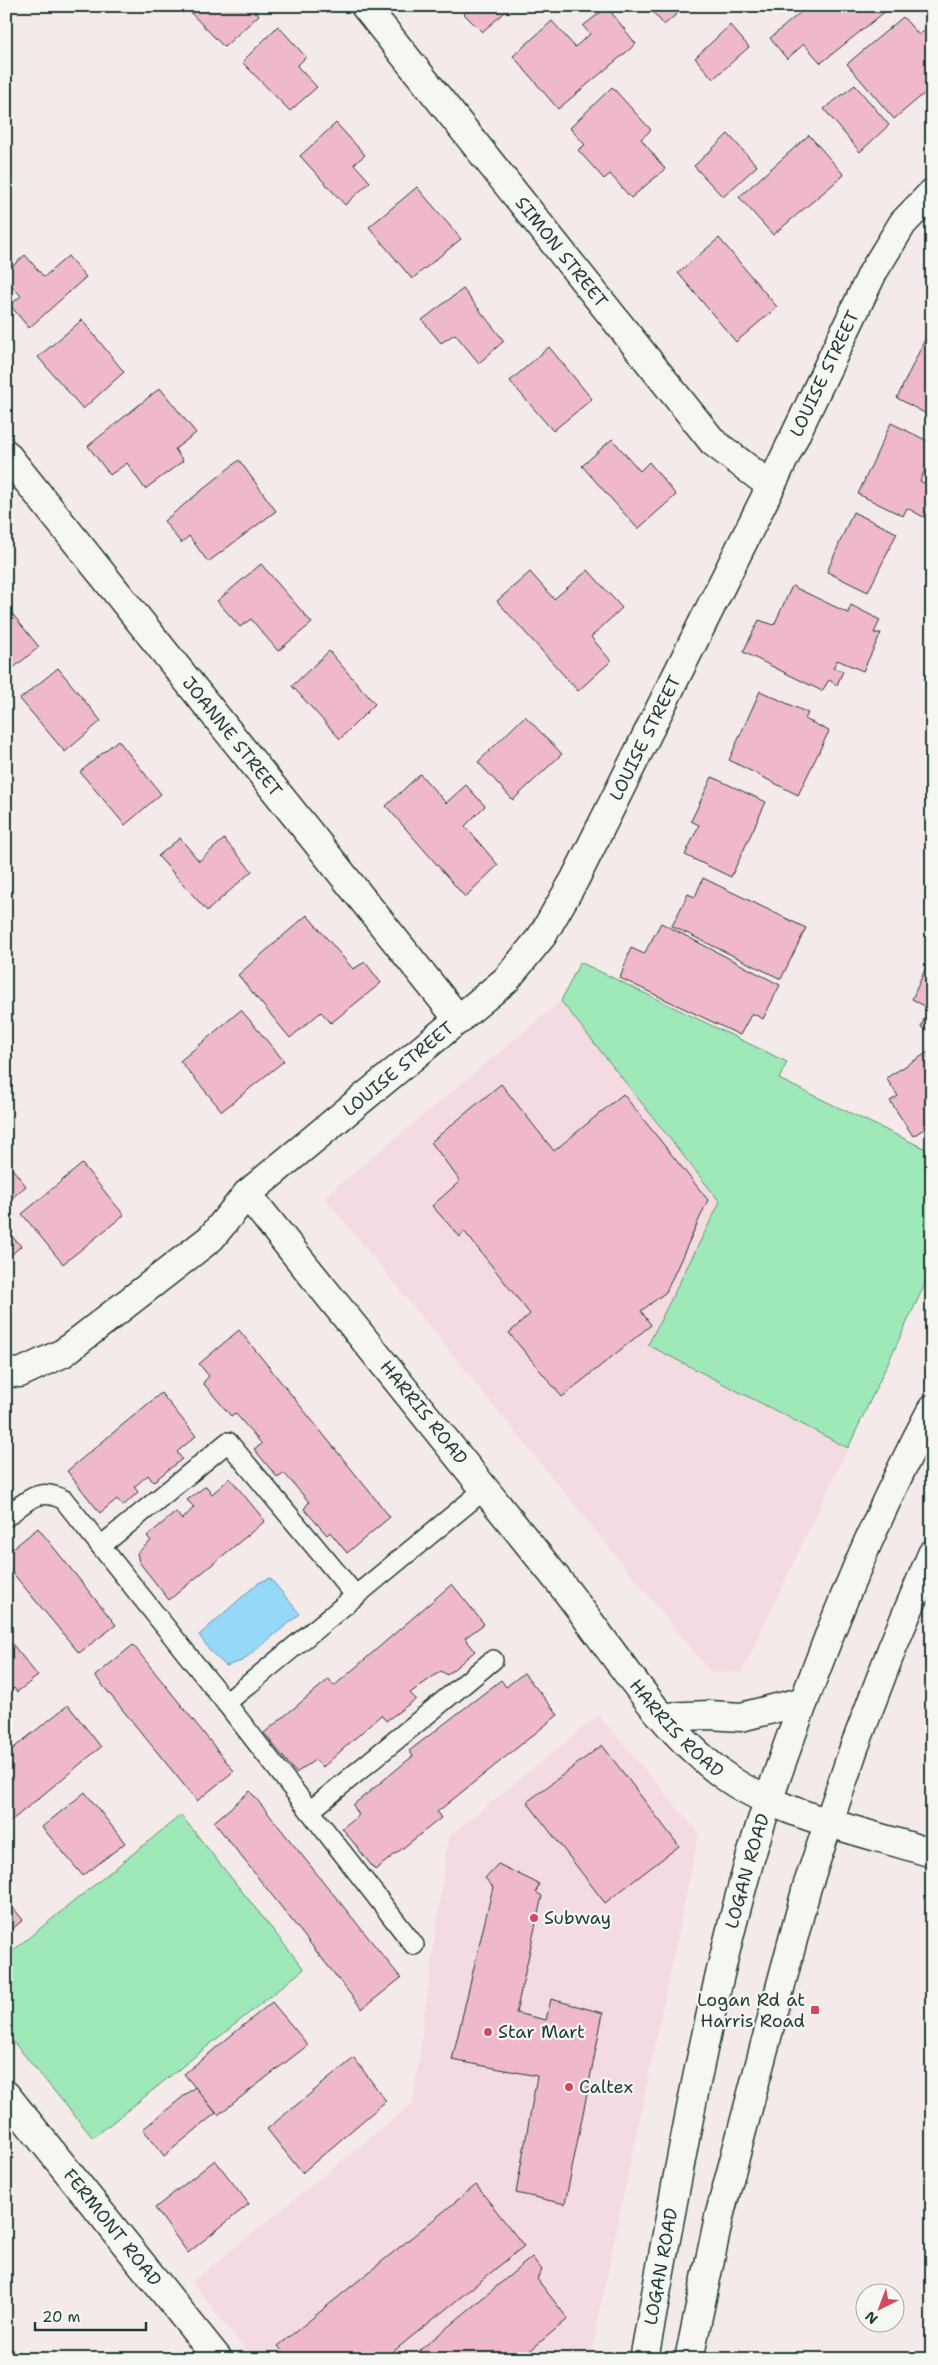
<svg xmlns="http://www.w3.org/2000/svg" width="938" height="2365" viewBox="0 0 938 2365" font-family="'Shantell Sans',sans-serif">
<style>
.built{fill:#f4dbe1}
.green{fill:#9fe8b7;stroke:#5f9276}
.water{fill:#95d8f7;stroke:#669aa9}
.building{fill:#f0b8cc;stroke:#1f3d34}
.lines{fill:none;stroke-linecap:round;stroke-linejoin:round}
.service-casing{stroke:#1f3d34;stroke-width:22}
.minor-casing{stroke:#1f3d34;stroke-width:31}
.primary-casing{stroke:#1f3d34;stroke-width:31}
.service{stroke:#f6f6f2;stroke-width:19}
.minor{stroke:#f6f6f2;stroke-width:28}
.primary{stroke:#f6f6f2;stroke-width:28}
.poi-dot{fill:#d1495b;stroke:#f6f6f2;stroke-width:2}
.labels{text-anchor:middle;dominant-baseline:central;stroke-width:4.5;stroke-linejoin:round;paint-order:stroke}
.street-label{font-size:18px;fill:#1f3d34;stroke:#f6f6f2}
.poi-label{font-size:18px;fill:#1f3d34;stroke:#f6f6f2;text-anchor:start}
</style>
<rect width="100%" height="100%" fill="#f5eaea"/>
<filter id="ink" filterUnits="userSpaceOnUse"><feTurbulence type="fractalNoise" baseFrequency=".02" numOctaves="2"/><feDisplacementMap in="SourceGraphic" scale="10" xChannelSelector="R" yChannelSelector="G"/><feConvolveMatrix kernelMatrix="1 2 1 2 8 2 1 2 1" color-interpolation-filters="sRGB"/></filter>
<g filter="url(#ink)">
<!-- built -->
<g class="built">
<path d="M 561,1001 L 720,1202 L 648,1345 L 848,1448 L 742,1672 L 711,1673 L 324,1197 Z"/>
<path d="M 599,1715 L 699,1833 L 597,2324 L 592,2359 L 252,2359 L 192,2282 L 413,2103 L 448,1837 Z"/>
</g>
<!-- green -->
<g class="green">
<path d="M 580,962 L 787,1062 L 779,1079 L 932,1152 L 932,1269 L 848,1448 L 648,1345 L 720,1202 L 561,1001 Z"/>
<path d="M 181,1815 L 304,1969 L 93,2138 L 6,2033 L 6,1956 Z"/>
</g>
<!-- water -->
<path class="water" d="M 270,1578 L 300,1614 L 242,1661 L 226,1666 L 210,1651 L 199,1635 L 258,1583 Z"/>
<!-- building -->
<g class="building">
<path d="M 184,6 L 251,6 L 259,15 L 224,47 Z"/>
<path d="M 472,6 L 512,6 L 482,32 L 464,14 Z"/>
<path d="M 648,6 L 676,6 L 680,11 L 664,25 Z"/>
<path d="M 808,6 L 892,6 L 821,63 L 804,44 L 787,59 L 770,38 Z"/>
<path d="M 607,7 L 636,44 L 558,109 L 513,56 L 552,21 L 575,47 L 590,34 L 583,26 Z"/>
<path d="M 903,17 L 919,35 L 932,24 L 932,87 L 894,119 L 847,64 Z"/>
<path d="M 730,25 L 749,47 L 713,79 L 695,58 Z"/>
<path d="M 278,26 L 306,57 L 297,66 L 317,87 L 290,111 L 242,62 Z"/>
<path d="M 855,85 L 889,125 L 860,152 L 824,109 Z"/>
<path d="M 612,87 L 651,130 L 641,139 L 665,169 L 631,198 L 610,174 L 604,179 L 578,150 L 585,145 L 570,128 Z"/>
<path d="M 336,123 L 365,155 L 354,164 L 370,182 L 345,205 L 300,156 Z"/>
<path d="M 728,134 L 757,166 L 723,197 L 694,166 Z"/>
<path d="M 809,135 L 844,175 L 773,235 L 739,197 Z"/>
<path d="M 417,187 L 461,239 L 412,279 L 369,227 Z"/>
<path d="M 719,238 L 777,307 L 736,342 L 678,273 Z"/>
<path d="M 25,255 L 44,277 L 68,256 L 86,277 L 29,328 L 10,305 L 21,296 L 6,279 L 6,272 Z"/>
<path d="M 463,289 L 504,341 L 479,363 L 455,334 L 441,343 L 422,320 Z"/>
<path d="M 82,320 L 124,372 L 83,409 L 38,357 Z"/>
<path d="M 928,333 L 932,335 L 932,417 L 897,398 Z"/>
<path d="M 549,347 L 592,399 L 553,431 L 510,381 Z"/>
<path d="M 160,388 L 196,433 L 175,449 L 183,461 L 145,489 L 127,463 L 110,475 L 88,446 Z"/>
<path d="M 891,423 L 932,443 L 932,473 L 925,470 L 920,481 L 932,487 L 932,515 L 929,520 L 907,508 L 903,516 L 858,494 Z"/>
<path d="M 612,439 L 640,471 L 649,462 L 676,495 L 638,529 L 582,466 Z"/>
<path d="M 239,460 L 276,511 L 208,562 L 189,536 L 181,543 L 164,521 Z"/>
<path d="M 853,512 L 897,533 L 868,592 L 827,572 Z"/>
<path d="M 261,564 L 312,623 L 278,651 L 251,619 L 240,627 L 217,601 Z"/>
<path d="M 588,570 L 622,608 L 591,637 L 611,661 L 578,691 L 497,601 L 530,572 L 554,599 Z"/>
<path d="M 792,586 L 848,613 L 851,605 L 880,620 L 874,633 L 881,633 L 863,671 L 837,660 L 833,668 L 843,671 L 837,685 L 829,680 L 822,691 L 743,652 L 759,620 L 774,625 Z"/>
<path d="M 6,606 L 39,647 L 6,674 Z"/>
<path d="M 329,651 L 375,704 L 340,739 L 292,686 Z"/>
<path d="M 58,668 L 101,721 L 65,752 L 20,699 Z"/>
<path d="M 760,691 L 808,713 L 805,719 L 829,731 L 798,795 L 729,760 Z"/>
<path d="M 525,716 L 562,754 L 513,800 L 478,762 Z"/>
<path d="M 118,740 L 161,794 L 125,825 L 80,772 Z"/>
<path d="M 420,774 L 446,803 L 466,785 L 485,806 L 465,826 L 498,865 L 465,897 L 386,806 Z"/>
<path d="M 712,777 L 766,802 L 731,877 L 685,855 L 699,825 L 691,821 Z"/>
<path d="M 180,838 L 199,861 L 224,839 L 252,871 L 207,911 L 158,856 Z"/>
<path d="M 703,878 L 806,928 L 781,979 L 672,926 L 688,894 L 695,897 Z"/>
<path d="M 307,915 L 353,969 L 365,962 L 381,983 L 331,1023 L 321,1012 L 290,1038 L 238,975 Z"/>
<path d="M 661,923 L 780,985 L 763,1019 L 752,1013 L 740,1035 L 620,978 L 631,948 L 644,954 Z"/>
<path d="M 932,954 L 932,1033 L 921,1027 L 928,1008 L 912,999 Z"/>
<path d="M 241,1010 L 284,1061 L 222,1111 L 180,1061 Z"/>
<path d="M 930,1051 L 932,1124 L 913,1136 L 890,1101 L 898,1096 L 886,1078 Z"/>
<path d="M 501,1084 L 554,1151 L 623,1094 L 708,1200 L 666,1292 L 641,1311 L 651,1325 L 562,1397 L 509,1333 L 530,1314 L 464,1231 L 460,1237 L 432,1206 L 460,1181 L 431,1142 Z"/>
<path d="M 6,1161 L 26,1186 L 6,1203 Z"/>
<path d="M 82,1164 L 124,1215 L 63,1264 L 22,1214 Z"/>
<path d="M 6,1230 L 21,1246 L 6,1260 Z"/>
<path d="M 239,1330 L 390,1517 L 347,1553 L 330,1532 L 327,1535 L 304,1509 L 309,1502 L 284,1473 L 277,1477 L 254,1449 L 262,1444 L 235,1413 L 231,1416 L 203,1383 L 209,1376 L 199,1364 Z"/>
<path d="M 161,1393 L 196,1436 L 177,1452 L 182,1459 L 153,1482 L 148,1475 L 134,1487 L 138,1492 L 123,1506 L 117,1499 L 100,1513 L 67,1471 Z"/>
<path d="M 230,1478 L 265,1521 L 169,1600 L 139,1562 L 137,1553 L 151,1541 L 147,1536 L 176,1512 L 182,1520 L 194,1507 L 187,1500 L 206,1486 L 212,1494 Z"/>
<path d="M 38,1528 L 116,1625 L 79,1653 L 6,1565 L 6,1554 Z"/>
<path d="M 452,1584 L 484,1624 L 465,1638 L 475,1651 L 447,1675 L 441,1671 L 410,1693 L 416,1699 L 386,1721 L 381,1715 L 323,1767 L 315,1760 L 296,1773 L 264,1733 L 329,1679 L 334,1686 Z"/>
<path d="M 9,1640 L 38,1676 L 17,1692 L 14,1688 L 6,1695 L 6,1642 Z"/>
<path d="M 133,1645 L 234,1771 L 197,1801 L 95,1676 Z"/>
<path d="M 524,1673 L 558,1715 L 437,1812 L 441,1818 L 375,1870 L 342,1828 L 359,1815 L 353,1805 L 413,1756 L 409,1751 L 501,1680 L 506,1687 Z"/>
<path d="M 68,1705 L 101,1747 L 6,1825 L 6,1754 Z"/>
<path d="M 602,1745 L 679,1846 L 605,1903 L 527,1802 Z"/>
<path d="M 250,1791 L 401,1978 L 362,2009 L 214,1822 Z"/>
<path d="M 85,1792 L 125,1843 L 83,1876 L 42,1827 Z"/>
<path d="M 498,1864 L 539,1884 L 536,1892 L 542,1896 L 516,2013 L 546,2020 L 551,1999 L 603,2013 L 565,2204 L 516,2193 L 537,2076 L 452,2060 L 493,1887 L 485,1878 Z"/>
<path d="M 6,1899 L 23,1920 L 6,1934 Z"/>
<path d="M 272,2002 L 308,2045 L 218,2115 L 184,2074 Z"/>
<path d="M 354,2058 L 386,2101 L 302,2173 L 267,2129 Z"/>
<path d="M 195,2087 L 216,2113 L 164,2156 L 143,2129 Z"/>
<path d="M 215,2160 L 249,2204 L 188,2253 L 155,2208 Z"/>
<path d="M 476,2185 L 524,2246 L 384,2359 L 289,2359 L 278,2346 Z"/>
<path d="M 532,2257 L 542,2270 L 537,2279 L 568,2319 L 520,2359 L 418,2359 L 420,2350 Z"/>
<path d="M 6,2342 L 14,2351 L 6,2357 Z"/>
</g>
<g class="lines">
<!-- service casing -->
<g class="service-casing">
<g id="service">
<path d="M 6,1517 C 27,1501 38,1486 64,1500 L 226,1703"/>
<path d="M 101,1546 L 228,1442 L 356,1596"/>
<path d="M 310,1811 L 493,1660"/>
<path d="M 414,1945 L 226,1703 L 485,1489"/>
</g>
</g>
<!-- minor casing -->
<g class="minor-casing">
<g id="minor">
<path id="s1" d="M 365,6 L 713,442 L 771,486"/>
<path id="s2" d="M 6,454 L 459,1020"/>
<path id="s3" d="M 247,1194 C 352,1323 457,1453 561,1584 C 611,1647 659,1729 726,1777 C 779,1815 869,1833 932,1853"/>
<path id="s4" d="M 6,1372 L 20,1373 L 63,1353 L 211,1238 L 247,1194 L 506,980 L 542,936 L 575,879 L 771,486 L 873,272 L 903,223 L 932,193"/>
<path id="s5" d="M 6,2095 L 218,2359"/>
</g>
</g>
<!-- primary casing -->
<g class="primary-casing">
<g id="primary">
<path d="M 663,1717 L 709,1715 L 741,1717 L 804,1701"/>
<path id="s6" d="M 644,2359 C 675,2192 703,2023 750,1859 C 768,1797 791,1735 814,1675 C 848,1585 886,1495 932,1409"/>
<path d="M 689,2359 L 719,2217 L 807,1887 L 854,1748 L 893,1646 L 932,1554"/>
</g>
</g>
<!-- service -->
<use href="#service" class="service"/>
<!-- minor -->
<use href="#minor" class="minor"/>
<!-- primary -->
<use href="#primary" class="primary"/>
</g>
</g>
<!-- markers -->
<g class="poi-dot">
<circle cx="534" cy="1918" r="5"/>
<rect x="810" y="2005" width="10" height="10" rx="2.5"/>
<circle cx="488" cy="2032" r="5"/>
<circle cx="569" cy="2087" r="5"/>
</g>
<g class="labels">
<!-- street labels -->
<g class="street-label">
<text stroke="none"><textPath href="#s1" startOffset="315">SIMON STREET</textPath></text>
<text stroke="none"><textPath href="#s4" startOffset="1328">LOUISE STREET</textPath></text>
<text stroke="none"><textPath href="#s2" startOffset="362">JOANNE STREET</textPath></text>
<text stroke="none"><textPath href="#s4" startOffset="922">LOUISE STREET</textPath></text>
<text stroke="none"><textPath href="#s4" startOffset="502">LOUISE STREET</textPath></text>
<text stroke="none"><textPath href="#s3" startOffset="281">HARRIS ROAD</textPath></text>
<text stroke="none"><textPath href="#s3" startOffset="686">HARRIS ROAD</textPath></text>
<text stroke="none"><textPath href="#s6" startOffset="499">LOGAN ROAD</textPath></text>
<text stroke="none"><textPath href="#s5" startOffset="170">FERMONT ROAD</textPath></text>
<text stroke="none"><textPath href="#s6" startOffset="94">LOGAN ROAD</textPath></text>
</g>
<!-- poi labels -->
<g class="poi-label">
<text x="544" y="1918">Subway</text>
<text x="805" y="2000" text-anchor="end">Logan Rd at<tspan x="805" dy="21">Harris Road</tspan></text>
<text x="498" y="2032">Star Mart</text>
<text x="579" y="2087">Caltex</text>
</g>
</g>
<!-- margin -->
<rect width="938" height="2365" fill="none" stroke="#f6f6f2" stroke-width="25"/>
<rect x="12" y="12" width="913" height="2340" fill="none" stroke="#1f3d34" stroke-width="2" filter="url(#ink)"/>
<!-- north arrow -->
<g transform="translate(880 2308) rotate(222)"><circle r="24" fill="#f6f6f2" stroke="#a0aca6"/>
<path d="M0-4L9 19L0 12L-9 19Z" fill="#d1495b"/>
<text y="-8" font-size="14" font-weight="bold" text-anchor="middle" fill="#1f3d34">N</text>
</g>
<!-- scale -->
<path d="M35 2322v8h111v-8" fill="none" stroke="#1f3d34" stroke-width="2.5"/>
<text x="42" y="2322" font-size="15" fill="#1f3d34" stroke="#f6f6f2" stroke-width="4" paint-order="stroke">20 m</text>
</svg>
